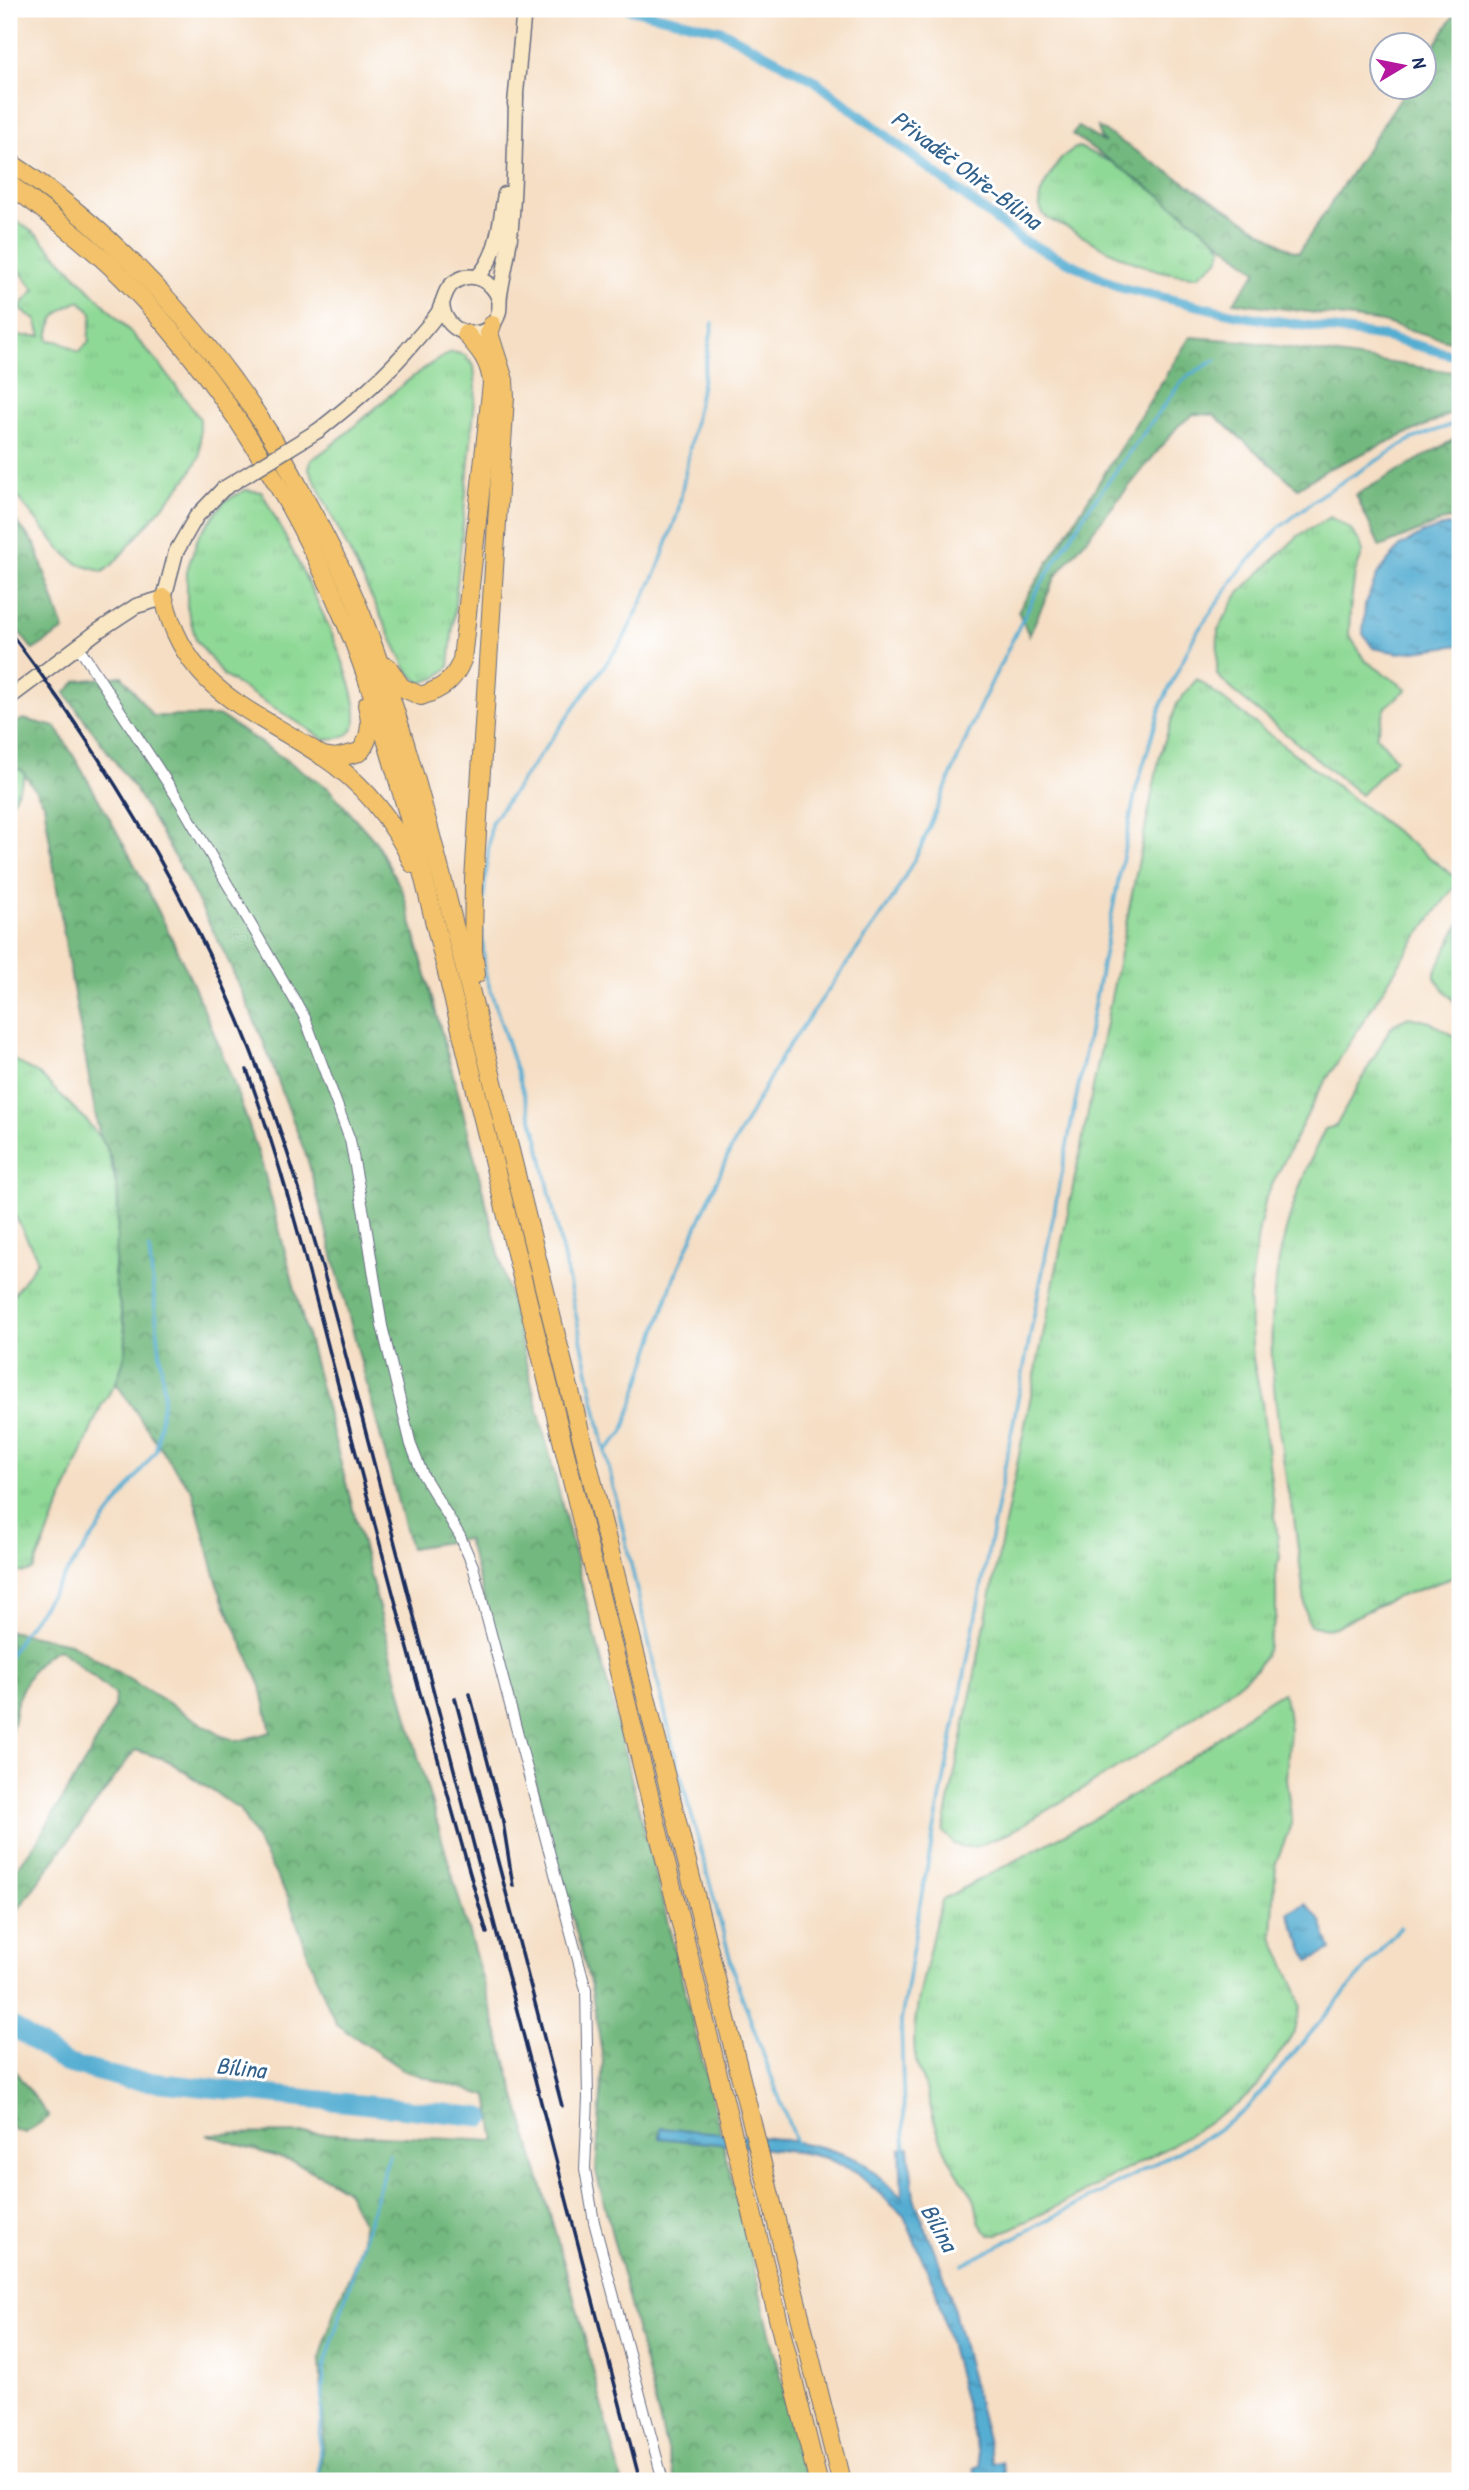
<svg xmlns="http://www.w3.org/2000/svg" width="1469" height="2490" viewBox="0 0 1469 2490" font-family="'Patrick Hand',sans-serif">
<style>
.grass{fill:url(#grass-tufts);stroke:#55847a;stroke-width:2;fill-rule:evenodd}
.forest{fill:url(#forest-crowns);stroke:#47746e;stroke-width:2}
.water{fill:url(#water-ripples);stroke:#386e98;stroke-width:2}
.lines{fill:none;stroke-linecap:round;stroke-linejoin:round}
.stream{stroke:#55add2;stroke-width:3.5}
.canal{stroke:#55add2;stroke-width:10}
.river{stroke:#55add2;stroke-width:19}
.street-casing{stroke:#676c82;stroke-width:12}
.secondary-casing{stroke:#676c82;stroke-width:17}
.highway-casing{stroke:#676c82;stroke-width:20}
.street{stroke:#fff;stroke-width:10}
.secondary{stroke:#fae7c3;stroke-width:14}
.highway{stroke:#f3c26a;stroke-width:18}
.rail{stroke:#1b2f5e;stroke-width:3.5}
.secondary-bridge-casing{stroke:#676c82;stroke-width:17;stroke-linecap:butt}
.secondary-bridge{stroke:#fae7c3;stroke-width:14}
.labels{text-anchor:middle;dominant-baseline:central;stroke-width:6;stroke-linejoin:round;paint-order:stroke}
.water-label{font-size:24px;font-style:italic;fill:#32618c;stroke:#fff}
</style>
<defs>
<pattern id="grass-tufts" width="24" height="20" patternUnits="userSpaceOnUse" patternTransform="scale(1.75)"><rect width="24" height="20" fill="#8fd996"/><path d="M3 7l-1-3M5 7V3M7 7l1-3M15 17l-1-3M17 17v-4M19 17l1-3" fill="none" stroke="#7bbb84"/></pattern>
<pattern id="forest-crowns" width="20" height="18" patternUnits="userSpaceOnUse" patternTransform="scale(1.75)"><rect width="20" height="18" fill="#73b97f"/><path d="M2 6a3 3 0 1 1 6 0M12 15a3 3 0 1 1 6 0" fill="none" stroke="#5e976b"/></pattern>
<pattern id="water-ripples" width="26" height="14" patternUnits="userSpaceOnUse" patternTransform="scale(1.75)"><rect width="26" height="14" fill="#55add2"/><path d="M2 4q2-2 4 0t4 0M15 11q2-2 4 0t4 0" fill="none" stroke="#468dae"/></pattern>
</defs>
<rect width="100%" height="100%" fill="#fff"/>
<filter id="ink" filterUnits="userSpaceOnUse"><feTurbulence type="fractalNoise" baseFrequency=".0143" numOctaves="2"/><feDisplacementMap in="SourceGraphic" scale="14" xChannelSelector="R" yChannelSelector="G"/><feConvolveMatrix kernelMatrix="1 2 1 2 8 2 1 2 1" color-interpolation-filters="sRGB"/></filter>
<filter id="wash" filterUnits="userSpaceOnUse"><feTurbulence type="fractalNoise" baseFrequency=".00686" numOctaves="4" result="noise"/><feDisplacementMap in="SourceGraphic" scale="28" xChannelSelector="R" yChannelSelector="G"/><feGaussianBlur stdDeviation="1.57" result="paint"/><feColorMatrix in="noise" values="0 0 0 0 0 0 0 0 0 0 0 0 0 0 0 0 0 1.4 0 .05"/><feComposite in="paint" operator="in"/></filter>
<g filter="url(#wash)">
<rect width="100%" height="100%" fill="#f5dec4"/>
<!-- grass -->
<g class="grass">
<path d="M 1079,147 L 1118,165 L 1214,235 L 1222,248 L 1218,260 L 1198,276 C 1152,276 1107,251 1068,228 C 1060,223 1046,221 1042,212 C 1035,199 1043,188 1049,177 C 1056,165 1065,151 1079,147 Z"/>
<path d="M 9,215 L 38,236 L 125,326 L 161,366 L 200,419 L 200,456 L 188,477 L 113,564 L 103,572 L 78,564 L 61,550 L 9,487 L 9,336 L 41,336 L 36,320 L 18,308 L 35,290 L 9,258 ZM 80,301 L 92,313 C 92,324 87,331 89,342 L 79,352 L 61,342 L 49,340 L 48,338 C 51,316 60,309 80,301 Z"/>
<path d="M 452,352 L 465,355 L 474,366 L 476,389 L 449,667 L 436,678 L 420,683 L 407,670 L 309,469 L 311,460 C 361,428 399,378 452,352 Z"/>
<path d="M 245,490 L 262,492 C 283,534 366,684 355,724 C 350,739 336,739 324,739 L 224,676 L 196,640 L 187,607 L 187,570 L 199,535 L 225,501 Z"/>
<path d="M 1330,517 L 1349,528 L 1360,542 L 1363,552 L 1355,573 L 1350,610 L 1349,635 L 1366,661 L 1407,689 L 1386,707 L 1376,735 L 1396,759 L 1361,795 L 1239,696 L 1217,675 L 1218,630 L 1238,594 L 1298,536 Z"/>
<path d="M 1197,679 L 1459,880 L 1410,947 L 1318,1093 L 1266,1197 L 1258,1234 L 1249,1300 L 1253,1359 L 1262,1403 L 1280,1558 L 1276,1568 L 1276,1617 L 1265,1656 L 1255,1670 L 1223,1696 L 1144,1752 L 1009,1833 L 975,1847 L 962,1847 L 954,1844 L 943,1832 L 1160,755 L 1177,704 Z"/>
<path d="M 21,769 L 25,774 L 24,778 L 9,808 L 9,775 L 14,770 Z"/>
<path d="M 1460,923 L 1460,1009 L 1435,978 L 1435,972 Z"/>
<path d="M 1409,1017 L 1430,1022 L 1460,1040 L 1460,1575 L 1389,1600 L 1335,1627 L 1326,1629 L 1310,1625 L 1307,1619 L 1293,1510 L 1288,1492 C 1282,1448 1274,1404 1272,1360 C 1268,1279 1288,1202 1325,1129 L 1336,1126 L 1389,1030 L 1394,1024 Z"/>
<path d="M 9,1057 L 40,1075 L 85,1119 L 107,1147 L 118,1192 L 119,1236 L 114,1274 L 126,1338 L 125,1357 L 116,1383 L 101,1406 L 33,1570 C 24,1575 17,1572 9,1568 L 9,1301 L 38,1260 L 9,1204 Z"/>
<path d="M 1282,1692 L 1287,1705 L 1290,1731 L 1286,1779 L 1292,1822 L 1276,1863 L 1272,1936 L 1296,1989 L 1301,2006 L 1295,2031 L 1256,2088 L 1238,2104 L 1165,2149 L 1062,2204 L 998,2235 L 990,2235 C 972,2222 981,2206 971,2193 C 945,2157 936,2134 927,2092 C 924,2081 918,2072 916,2061 C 910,2029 920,1993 927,1961 C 932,1940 935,1919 943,1899 L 1088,1822 L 1136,1793 L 1208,1746 L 1253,1710 Z"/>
</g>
<!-- forest -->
<g class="forest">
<path d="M 1458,9 L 1460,9 L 1460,344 L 1382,322 L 1234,302 L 1257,271 L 1162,197 L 1072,134 L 1078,127 L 1105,143 L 1100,137 L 1098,127 L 1291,250 L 1299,252 L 1407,88 L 1424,88 L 1424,63 Z"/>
<path d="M 1190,337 L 1243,341 L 1460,373 L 1460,410 L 1328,469 L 1298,488 L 1214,415 L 1194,414 L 1178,426 L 1056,576 L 1029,635 L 1018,611 Z"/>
<path d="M 1460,436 L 1460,523 L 1448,519 L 1380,547 L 1356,495 Z"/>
<path d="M 9,513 L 35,544 L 64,630 L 33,650 L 9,619 Z"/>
<path d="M 122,676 L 153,716 L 220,716 L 328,788 L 376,842 L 403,892 L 460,1100 L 721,2134 L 662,2128 L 660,2137 L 723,2144 L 807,2481 L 675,2481 L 596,2172 L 603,2059 L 591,1987 L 522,1732 L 467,1539 L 410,1548 L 308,1161 L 262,1038 L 226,956 L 176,859 L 135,789 L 65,693 L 77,681 Z"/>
<path d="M 23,719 L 56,727 C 142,868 213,1010 263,1168 L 418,1756 L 578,2312 L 622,2481 L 319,2481 L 324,2433 L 320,2359 L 335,2308 L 353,2268 L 362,2238 L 363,2224 L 346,2190 L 328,2179 L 296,2163 L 206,2134 L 314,2133 L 496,2141 L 488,2096 L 405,2071 L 336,2024 L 315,1974 L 288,1897 L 240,1810 L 167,1760 L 135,1750 L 9,1922 L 9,1878 L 37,1841 L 88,1757 L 114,1708 L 115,1695 L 59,1649 C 38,1655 21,1686 16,1706 C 14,1716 15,1724 9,1733 L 9,1631 L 70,1643 L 222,1736 L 238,1741 L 271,1732 L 261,1686 L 219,1590 L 192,1490 L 175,1469 L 116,1383 C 121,1369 126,1356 126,1341 C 126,1318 114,1296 115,1272 C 116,1225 127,1177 99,1134 L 67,954 L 44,803 L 21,769 L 14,770 L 9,775 L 9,727 Z"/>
<path d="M 9,2063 L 49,2117 L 25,2133 L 15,2130 L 9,2124 Z"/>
</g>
<!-- water -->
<g class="water">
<path d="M 1448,525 L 1460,528 L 1460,645 L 1399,653 L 1373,648 L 1363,634 L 1365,605 L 1378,573 L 1384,566 L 1400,546 L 1424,533 Z"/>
<path d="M 1306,1903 L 1321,1922 L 1331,1950 L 1309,1961 L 1288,1913 Z"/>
<path d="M 661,2128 C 722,2134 808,2135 862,2162 C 871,2168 891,2189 902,2197 L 900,2149 L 909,2148 L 914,2198 L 947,2283 L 993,2463 L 1002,2462 L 1006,2481 L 978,2481 L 974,2468 L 981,2465 L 935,2288 L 904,2216 L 857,2173 L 826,2158 L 797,2152 L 660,2138 Z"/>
</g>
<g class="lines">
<!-- stream -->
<g class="stream">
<path d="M 482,914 L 491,823 L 623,640 L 657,571 L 678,512 L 713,323"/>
<path d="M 482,932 L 485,973 L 538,1138 L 605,1451"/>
<path d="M 9,1656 L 21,1636 L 156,1450 L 164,1393 L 149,1248"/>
<path d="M 797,2146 L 736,1980 L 671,1739 L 605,1451 L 623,1433 L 672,1283 L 729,1153 L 781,1057 L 892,900 L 921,847 L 980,706 L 1035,594 L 1088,509 L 1179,385 L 1189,375 L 1216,360"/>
<path d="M 905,2152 L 901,2022 L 919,1909 L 1136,789 L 1162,703 L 1195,635 L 1239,572 L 1278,529 L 1321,495 L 1412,439 L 1460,422"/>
<path d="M 962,2265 L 1210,2135 L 1246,2110 L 1400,1927"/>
<path d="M 318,2481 L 324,2368 L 389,2155"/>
</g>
<!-- canal -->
<path class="canal" d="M 629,9 L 720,30 L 814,80 L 1022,240 L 1122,288 L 1242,316 L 1385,337 L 1460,357"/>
<!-- river -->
<path class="river" d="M 9,2024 L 65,2063 L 125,2079 L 482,2117"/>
</g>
</g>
<g filter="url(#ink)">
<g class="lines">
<!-- street casing -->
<g class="street-casing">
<path id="street" d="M 78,646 L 180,802 L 305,1018 L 350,1140 L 365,1219 L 382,1326 L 411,1445 L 423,1475 L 460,1536 L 473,1566 L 586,1990 L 588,2098 L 585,2169 L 594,2222 L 663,2481"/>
</g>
<!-- secondary casing -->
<g class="secondary-casing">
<g id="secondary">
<path d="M 515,104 L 524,9"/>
<path d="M 477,277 C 498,258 500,221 505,194"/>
<path d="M 442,303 C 444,339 492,345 499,311 C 500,305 499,300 500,295 C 503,275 508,256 510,237 C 515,190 515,143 516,97"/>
<path d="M 319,430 C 353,403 386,376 414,342 C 422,333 431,323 438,313 C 444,302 444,288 456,281 C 474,270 493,282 499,299"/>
<path d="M 9,698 L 98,631 L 136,606 L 164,598 L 176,552 L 196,517 L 223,489"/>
</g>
</g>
<!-- highway casing -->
<g class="highway-casing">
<g id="highway">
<path d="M 9,162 C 115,231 203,330 271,436 C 284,457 295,480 306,501 C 327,539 346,576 362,616 C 400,715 427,818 453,921 L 841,2481"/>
<path d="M 9,184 C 48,213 88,243 123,278 C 220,377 292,496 346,623 C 372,684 389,750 408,814 L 818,2481"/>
<path d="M 164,598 C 186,692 251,708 321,755 C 362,782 393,820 413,864"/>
<path d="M 388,667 L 401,687 L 421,696 C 442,689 454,681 462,660 L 492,383 C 490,361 480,350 466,334"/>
<path d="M 322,756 L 335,758 L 360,752 C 371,737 372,723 367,705"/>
<path d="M 476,974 L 473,950 L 474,880 L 505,397 L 504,380 L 489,333 L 492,325"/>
</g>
</g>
<!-- street -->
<use href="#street" class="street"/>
<!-- secondary -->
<use href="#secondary" class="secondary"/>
<!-- highway -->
<use href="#highway" class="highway"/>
<!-- rail -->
<g class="rail">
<path d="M 9,631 C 100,751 179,880 238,1019 C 279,1117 310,1219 337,1322 L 640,2481"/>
<path d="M 247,1070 C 291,1191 320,1317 353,1442 C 396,1606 440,1770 487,1933"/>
<path d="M 470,1694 L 502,1816 L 513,1886"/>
<path d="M 455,1698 L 562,2106"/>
</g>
<!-- secondary-bridge casing -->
<g class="secondary-bridge-casing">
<path id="secondary-bridge" d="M 223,489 L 319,430"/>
</g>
<!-- secondary-bridge -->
<use href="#secondary-bridge" class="secondary-bridge"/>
</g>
</g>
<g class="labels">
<!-- water labels -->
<g class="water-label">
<text transform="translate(967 169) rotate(37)">Přivaděč Ohře-Bílina</text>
<text transform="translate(241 2067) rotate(6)">Bílina</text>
<text transform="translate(940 2227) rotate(61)">Bílina</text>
</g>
</g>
<!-- margin -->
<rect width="1469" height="2490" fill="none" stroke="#fff" stroke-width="35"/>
<!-- north arrow -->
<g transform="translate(1403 66) rotate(80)"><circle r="33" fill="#ffffff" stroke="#a4acbf" stroke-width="2"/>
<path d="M0-5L12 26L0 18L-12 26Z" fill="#b5179e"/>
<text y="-10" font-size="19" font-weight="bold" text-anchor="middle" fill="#1b2f5e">N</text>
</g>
</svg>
